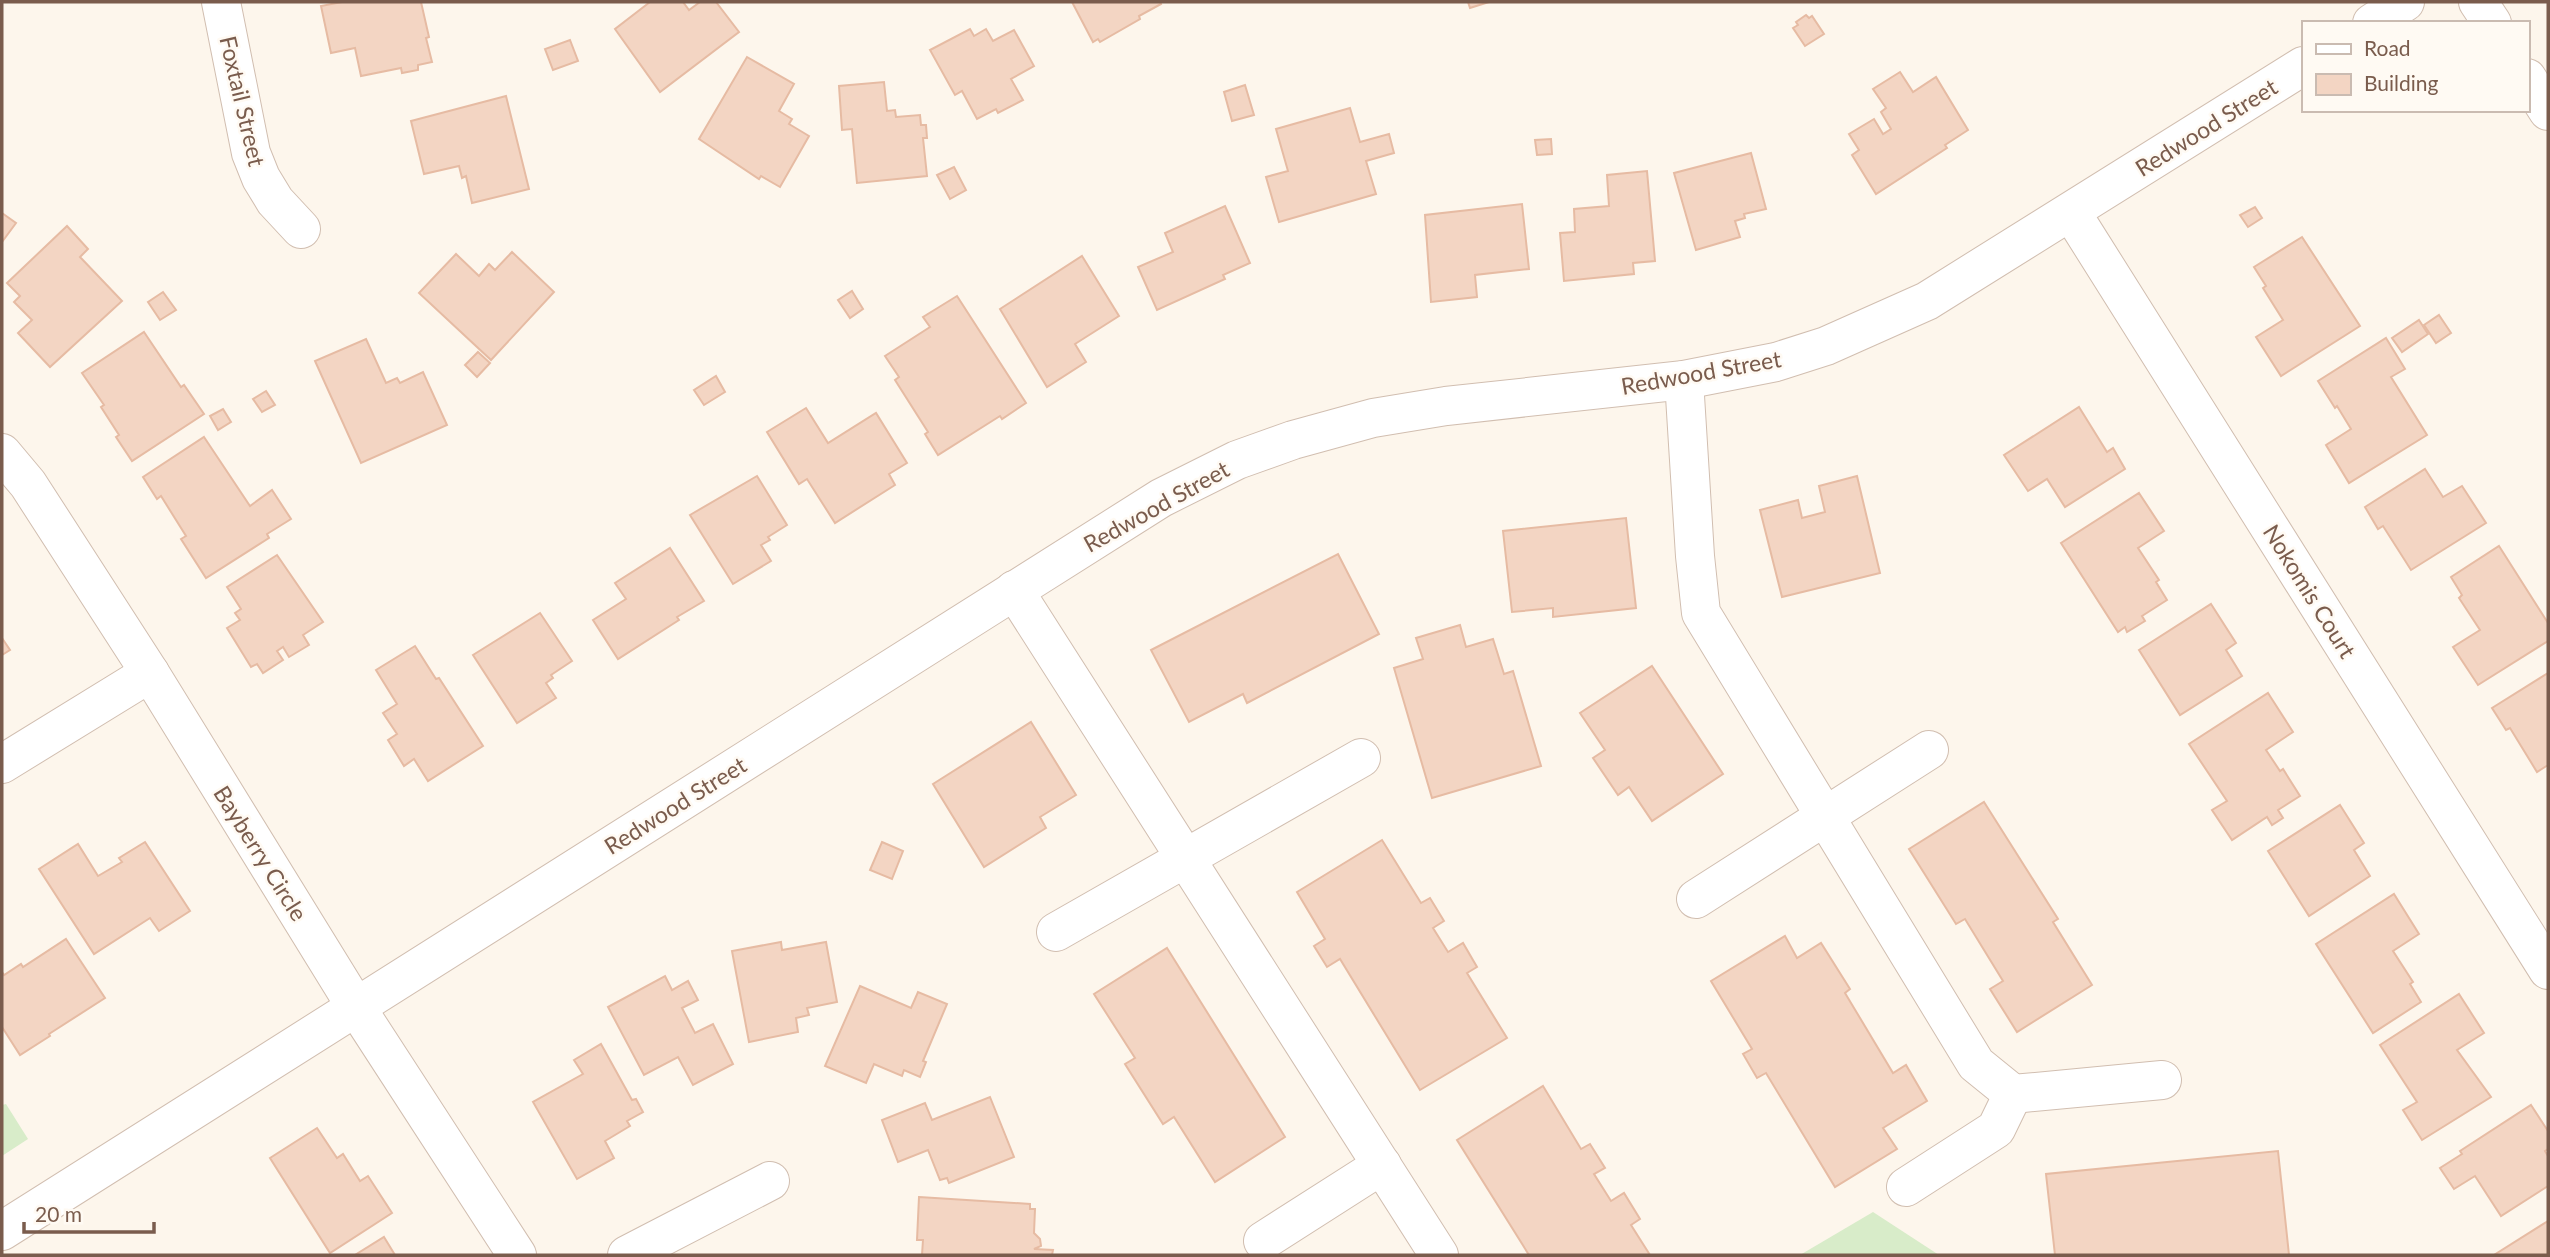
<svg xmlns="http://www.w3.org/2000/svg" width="2550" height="1257" viewBox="0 0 2550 1257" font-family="Lato,sans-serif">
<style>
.green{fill:#d8ecc9}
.building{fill:#f3d5c3;stroke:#e6bba3;stroke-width:2}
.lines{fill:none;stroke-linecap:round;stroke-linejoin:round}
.minor-casing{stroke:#d1beb0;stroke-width:40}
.minor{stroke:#fff;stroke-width:38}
.labels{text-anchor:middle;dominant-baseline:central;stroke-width:5;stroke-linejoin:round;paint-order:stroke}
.street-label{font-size:23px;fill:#7a5c4d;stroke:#fffaf3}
</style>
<rect width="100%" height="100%" fill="#fdf6ec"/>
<!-- green -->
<g class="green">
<path d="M 6,1104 L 28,1139 L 2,1156 L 2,1105 Z"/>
<path d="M 1873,1212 L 1939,1255 L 1800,1255 Z"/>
</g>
<!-- building -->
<g class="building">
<path d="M 342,2 L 421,2 L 429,37 L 426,38 L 432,62 L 418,65 L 418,70 L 402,73 L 401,68 L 361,76 L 355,48 L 331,53 L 321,6 Z"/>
<path d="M 650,2 L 683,2 L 689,10 L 700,2 L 716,2 L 739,32 L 660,92 L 615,29 Z"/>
<path d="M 1072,2 L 1160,2 L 1161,4 L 1139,16 L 1140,19 L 1100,42 L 1098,39 L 1093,42 Z"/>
<path d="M 1468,2 L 1489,2 L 1470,8 Z"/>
<path d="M 1806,15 L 1809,18 L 1812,16 L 1824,34 L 1805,46 L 1793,28 L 1798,25 L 1796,22 Z"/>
<path d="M 970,29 L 974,36 L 986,29 L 993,41 L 1014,30 L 1034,66 L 1011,79 L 1023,100 L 998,113 L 996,109 L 977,119 L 962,91 L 955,95 L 930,50 Z"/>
<path d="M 570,40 L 578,61 L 553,70 L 545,49 Z"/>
<path d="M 747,57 L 794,84 L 779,111 L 792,119 L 789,124 L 809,136 L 780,187 L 761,176 L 759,179 L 699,139 Z"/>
<path d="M 1900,72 L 1913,92 L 1936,77 L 1968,130 L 1945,145 L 1947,148 L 1876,194 L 1852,155 L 1859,150 L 1849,134 L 1874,119 L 1883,134 L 1891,129 L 1881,112 L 1886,108 L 1873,89 Z"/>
<path d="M 884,82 L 887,111 L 895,110 L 896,117 L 920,115 L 921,125 L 926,125 L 927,138 L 923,138 L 927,176 L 857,183 L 852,129 L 842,130 L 839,86 Z"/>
<path d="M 1245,85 L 1254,115 L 1232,121 L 1224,92 Z"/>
<path d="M 506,96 L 529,189 L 472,203 L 466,176 L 462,178 L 459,166 L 424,174 L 411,121 Z"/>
<path d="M 1350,108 L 1360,142 L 1389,134 L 1394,153 L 1366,161 L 1376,194 L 1279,222 L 1266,177 L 1288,171 L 1276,129 Z"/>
<path d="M 1551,139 L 1552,154 L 1537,155 L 1535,140 Z"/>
<path d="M 1751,153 L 1766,209 L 1744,214 L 1745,218 L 1735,221 L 1740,237 L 1696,250 L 1674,173 Z"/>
<path d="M 954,167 L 966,190 L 950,199 L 937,175 Z"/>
<path d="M 1647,171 L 1655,261 L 1633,263 L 1634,274 L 1564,281 L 1560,233 L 1575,232 L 1574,209 L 1609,206 L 1607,175 Z"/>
<path d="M 1522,204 L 1529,269 L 1475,275 L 1477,297 L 1431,302 L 1425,215 Z"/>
<path d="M 1225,206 L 1250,263 L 1223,275 L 1225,279 L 1157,310 L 1138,267 L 1173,252 L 1165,233 Z"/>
<path d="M 2255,207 L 2262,218 L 2248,227 L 2240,215 Z"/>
<path d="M 2,213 L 16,223 L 2,242 Z"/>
<path d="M 67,226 L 88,249 L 80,257 L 122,301 L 50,367 L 18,333 L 32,320 L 14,302 L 20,296 L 7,283 Z"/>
<path d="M 2302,237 L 2360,326 L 2281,376 L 2256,337 L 2283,320 L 2263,288 L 2266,286 L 2254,267 Z"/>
<path d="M 512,252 L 554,292 L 491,360 L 419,293 L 456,254 L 479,276 L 489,264 L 495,270 Z"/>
<path d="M 1082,256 L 1119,316 L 1075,344 L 1086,362 L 1047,387 L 1000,309 Z"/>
<path d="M 852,291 L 863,309 L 850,318 L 838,300 Z"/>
<path d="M 163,292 L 176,310 L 160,320 L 148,302 Z"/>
<path d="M 957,296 L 1026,403 L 1002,419 L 1000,416 L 938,455 L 925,434 L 928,432 L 895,380 L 899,377 L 885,356 L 930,327 L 923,317 Z"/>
<path d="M 2439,315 L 2451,333 L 2436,343 L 2424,325 Z"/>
<path d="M 2419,320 L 2428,334 L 2402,352 L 2392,338 Z"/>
<path d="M 144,332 L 181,387 L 184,385 L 204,414 L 132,461 L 116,437 L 119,435 L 101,407 L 104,405 L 82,373 Z"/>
<path d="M 2386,338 L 2405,369 L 2391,377 L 2427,435 L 2349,483 L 2326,445 L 2351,429 L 2337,406 L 2335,408 L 2318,381 Z"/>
<path d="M 366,339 L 386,383 L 397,378 L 400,383 L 423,372 L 447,425 L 361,463 L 315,361 Z"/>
<path d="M 478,352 L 490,363 L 477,377 L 465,365 Z"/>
<path d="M 716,376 L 725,392 L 704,405 L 694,390 Z"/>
<path d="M 266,391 L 275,405 L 262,412 L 253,399 Z"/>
<path d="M 2079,407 L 2107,452 L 2113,448 L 2125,469 L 2065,507 L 2047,479 L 2028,491 L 2004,455 Z"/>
<path d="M 806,408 L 828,443 L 876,413 L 907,463 L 889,474 L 895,485 L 835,523 L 807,479 L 799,484 L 767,432 Z"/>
<path d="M 223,409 L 231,422 L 218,430 L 210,416 Z"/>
<path d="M 204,437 L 250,506 L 272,490 L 291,519 L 267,534 L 269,538 L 206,578 L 181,539 L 186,536 L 161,496 L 157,499 L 143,477 Z"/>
<path d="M 2425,469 L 2443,497 L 2462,486 L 2486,523 L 2411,570 L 2383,526 L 2378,529 L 2365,507 Z"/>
<path d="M 757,476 L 787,525 L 768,537 L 770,540 L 761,545 L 771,561 L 733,584 L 690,515 Z"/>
<path d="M 1857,476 L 1880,573 L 1782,597 L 1760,510 L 1798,500 L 1802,518 L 1825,512 L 1819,486 Z"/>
<path d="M 2139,493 L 2164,531 L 2138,548 L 2159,580 L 2156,582 L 2167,600 L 2142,616 L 2145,621 L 2127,632 L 2125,627 L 2118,632 L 2061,543 Z"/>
<path d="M 1626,518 L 1636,608 L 1553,617 L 1553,608 L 1512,612 L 1503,531 Z"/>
<path d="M 2499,546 L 2548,623 L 2548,641 L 2478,685 L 2453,647 L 2480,630 L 2459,598 L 2462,595 L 2451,577 Z"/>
<path d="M 670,548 L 704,601 L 677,617 L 679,620 L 618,659 L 593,620 L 626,599 L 615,583 Z"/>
<path d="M 1338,554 L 1379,634 L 1247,703 L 1243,694 L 1189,722 L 1151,650 Z"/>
<path d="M 277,555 L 323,622 L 303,635 L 309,645 L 289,657 L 283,647 L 277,651 L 283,660 L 263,673 L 257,664 L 251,667 L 227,628 L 240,620 L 235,613 L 241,609 L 227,587 Z"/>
<path d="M 2211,604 L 2236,643 L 2226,650 L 2242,676 L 2180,715 L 2139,650 Z"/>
<path d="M 540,613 L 572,661 L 551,675 L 553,678 L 546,683 L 556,698 L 517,723 L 473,655 Z"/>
<path d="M 1460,625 L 1466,647 L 1493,639 L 1504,674 L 1513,671 L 1541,766 L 1432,798 L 1394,668 L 1423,659 L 1416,638 Z"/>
<path d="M 2,638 L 10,650 L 2,655 Z"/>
<path d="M 415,646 L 436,679 L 439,678 L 483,746 L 428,781 L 414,759 L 404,766 L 388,740 L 397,734 L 383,713 L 397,704 L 376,670 Z"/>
<path d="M 1652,666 L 1723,774 L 1652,821 L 1629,787 L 1618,795 L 1593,758 L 1605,750 L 1580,713 Z"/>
<path d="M 2548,673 L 2548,765 L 2537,772 L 2510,728 L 2506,730 L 2492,708 Z"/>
<path d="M 2268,693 L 2293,732 L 2266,750 L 2280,771 L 2283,769 L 2300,796 L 2278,810 L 2283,818 L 2272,825 L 2267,817 L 2232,840 L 2212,810 L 2227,801 L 2189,744 Z"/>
<path d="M 1031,722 L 1076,795 L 1040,817 L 1046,828 L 984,867 L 933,784 Z"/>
<path d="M 1984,802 L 2058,919 L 2053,922 L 2092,985 L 2017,1032 L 1990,989 L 2003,981 L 1965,919 L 1956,924 L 1909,849 Z"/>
<path d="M 2340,805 L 2364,843 L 2354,850 L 2370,876 L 2309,916 L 2268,851 Z"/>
<path d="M 1382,840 L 1421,903 L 1430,898 L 1444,921 L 1433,928 L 1448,952 L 1463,943 L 1477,967 L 1467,973 L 1507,1038 L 1420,1090 L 1340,959 L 1327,967 L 1314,946 L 1325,939 L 1297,892 Z"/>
<path d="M 145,842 L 190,911 L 159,931 L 150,918 L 94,954 L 39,869 L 78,844 L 98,876 L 122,862 L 119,858 Z"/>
<path d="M 882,842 L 903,851 L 892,879 L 870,870 Z"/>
<path d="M 2394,894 L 2419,934 L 2393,951 L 2413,982 L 2410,984 L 2421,1002 L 2373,1033 L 2316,944 Z"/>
<path d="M 1785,936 L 1797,958 L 1821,943 L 1850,989 L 1845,993 L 1893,1073 L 1906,1065 L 1927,1101 L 1883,1128 L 1897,1149 L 1835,1187 L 1766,1073 L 1757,1078 L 1743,1054 L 1752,1049 L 1711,981 Z"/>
<path d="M 66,939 L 105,998 L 49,1034 L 50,1036 L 20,1055 L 2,1027 L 2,972 L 4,975 L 21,964 L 23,967 Z"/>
<path d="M 781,942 L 782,950 L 826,942 L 837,1002 L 807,1008 L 809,1015 L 796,1018 L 798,1032 L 749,1042 L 732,951 Z"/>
<path d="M 1167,948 L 1285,1137 L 1215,1182 L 1174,1117 L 1163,1124 L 1125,1064 L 1135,1058 L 1094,994 Z"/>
<path d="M 665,976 L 672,990 L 688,981 L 698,1000 L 682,1008 L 695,1033 L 713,1024 L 733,1064 L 693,1085 L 678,1057 L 644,1075 L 608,1007 Z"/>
<path d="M 860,986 L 911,1008 L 918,992 L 947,1004 L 923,1061 L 926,1062 L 920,1077 L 904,1070 L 902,1076 L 874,1064 L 866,1083 L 825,1066 Z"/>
<path d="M 2459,994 L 2484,1033 L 2457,1050 L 2491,1097 L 2422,1140 L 2403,1110 L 2417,1102 L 2380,1045 Z"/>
<path d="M 601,1044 L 632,1100 L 636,1099 L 643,1112 L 627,1121 L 630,1126 L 605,1141 L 614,1158 L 577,1179 L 533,1102 L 583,1074 L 574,1060 Z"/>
<path d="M 1543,1086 L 1581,1149 L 1590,1144 L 1605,1168 L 1594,1174 L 1611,1201 L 1624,1193 L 1640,1219 L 1631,1225 L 1650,1255 L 1529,1255 L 1457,1140 Z"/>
<path d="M 990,1097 L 1014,1157 L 949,1183 L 947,1178 L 940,1180 L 928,1150 L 898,1162 L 882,1120 L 925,1103 L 932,1120 Z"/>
<path d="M 2531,1105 L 2548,1131 L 2548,1149 L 2545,1151 L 2548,1156 L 2548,1186 L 2501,1216 L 2475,1176 L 2454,1189 L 2440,1168 L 2462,1154 L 2460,1151 Z"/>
<path d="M 317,1128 L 337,1158 L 343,1154 L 360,1181 L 368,1176 L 392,1213 L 330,1253 L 270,1158 Z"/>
<path d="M 2278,1151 L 2289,1255 L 2055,1255 L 2046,1174 Z"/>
<path d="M 919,1197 L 1030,1204 L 1030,1209 L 1035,1209 L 1034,1233 L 1040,1239 L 1041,1246 L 1034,1249 L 1053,1250 L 1052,1255 L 922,1255 L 923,1240 L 917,1240 Z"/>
<path d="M 2548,1221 L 2548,1255 L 2494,1255 Z"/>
<path d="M 384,1237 L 395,1255 L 355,1255 Z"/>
</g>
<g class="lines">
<!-- minor casing -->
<g class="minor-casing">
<g id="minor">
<path d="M 221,2 L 251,153 L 261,178 L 275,201 L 301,229"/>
<path d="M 2478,2 L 2492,23"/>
<path d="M 2372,23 L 2405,2"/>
<path d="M 2527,78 L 2548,111"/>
<path d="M 2071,212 L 2548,970"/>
<path d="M 1684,380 L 1695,556 L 1701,613 L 1976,1064 L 2013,1094 L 2162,1080"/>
<path d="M 2,453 L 28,484 L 150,673 L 356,1007 L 517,1255"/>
<path d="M 1014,590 L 1439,1255"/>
<path d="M 2,764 L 150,673"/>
<path d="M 1696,899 L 1929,750"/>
<path d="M 1056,932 L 1361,758"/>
<path d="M 1906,1187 L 1996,1129 L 2013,1094"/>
<path d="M 2,1231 L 1161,498 L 1237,460 L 1293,440 L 1373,418 L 1446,406 L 1684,380 L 1776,362 L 1826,346 L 1927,301 L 2303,66"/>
<path d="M 1263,1241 L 1382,1165"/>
<path d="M 627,1255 L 770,1181"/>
</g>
</g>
<!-- minor -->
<use href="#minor" class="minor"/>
</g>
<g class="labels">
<!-- street labels -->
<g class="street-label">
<text transform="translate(243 101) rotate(77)">Foxtail Street</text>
<text transform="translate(2206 127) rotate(-32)">Redwood Street</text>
<text transform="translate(1701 372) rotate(-10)">Redwood Street</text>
<text transform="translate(1156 506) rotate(-29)">Redwood Street</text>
<text transform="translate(2310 591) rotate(58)">Nokomis Court</text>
<text transform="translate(675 805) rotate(-32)">Redwood Street</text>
<text transform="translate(261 853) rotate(58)">Bayberry Circle</text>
</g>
</g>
<!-- border -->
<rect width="2550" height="1257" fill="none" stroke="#7a5c4d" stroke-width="7"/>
<!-- legend -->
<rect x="2302" y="21" width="228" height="91" fill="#fffaf3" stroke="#cabbb1" stroke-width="2"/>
<rect x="2316" y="44" width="35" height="10" fill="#ffffff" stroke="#cabbb1" stroke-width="2"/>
<text x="2364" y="56" font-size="21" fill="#7a5c4d">Road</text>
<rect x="2316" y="74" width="35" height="21" fill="#f3d5c3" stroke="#cabbb1" stroke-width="2"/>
<text x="2364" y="91" font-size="21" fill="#7a5c4d">Building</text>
<!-- scale -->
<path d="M24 1222v10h130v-10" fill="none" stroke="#7a5c4d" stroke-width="3.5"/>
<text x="35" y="1222" font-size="21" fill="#7a5c4d" stroke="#fffaf3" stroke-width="5" paint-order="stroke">20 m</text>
</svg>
